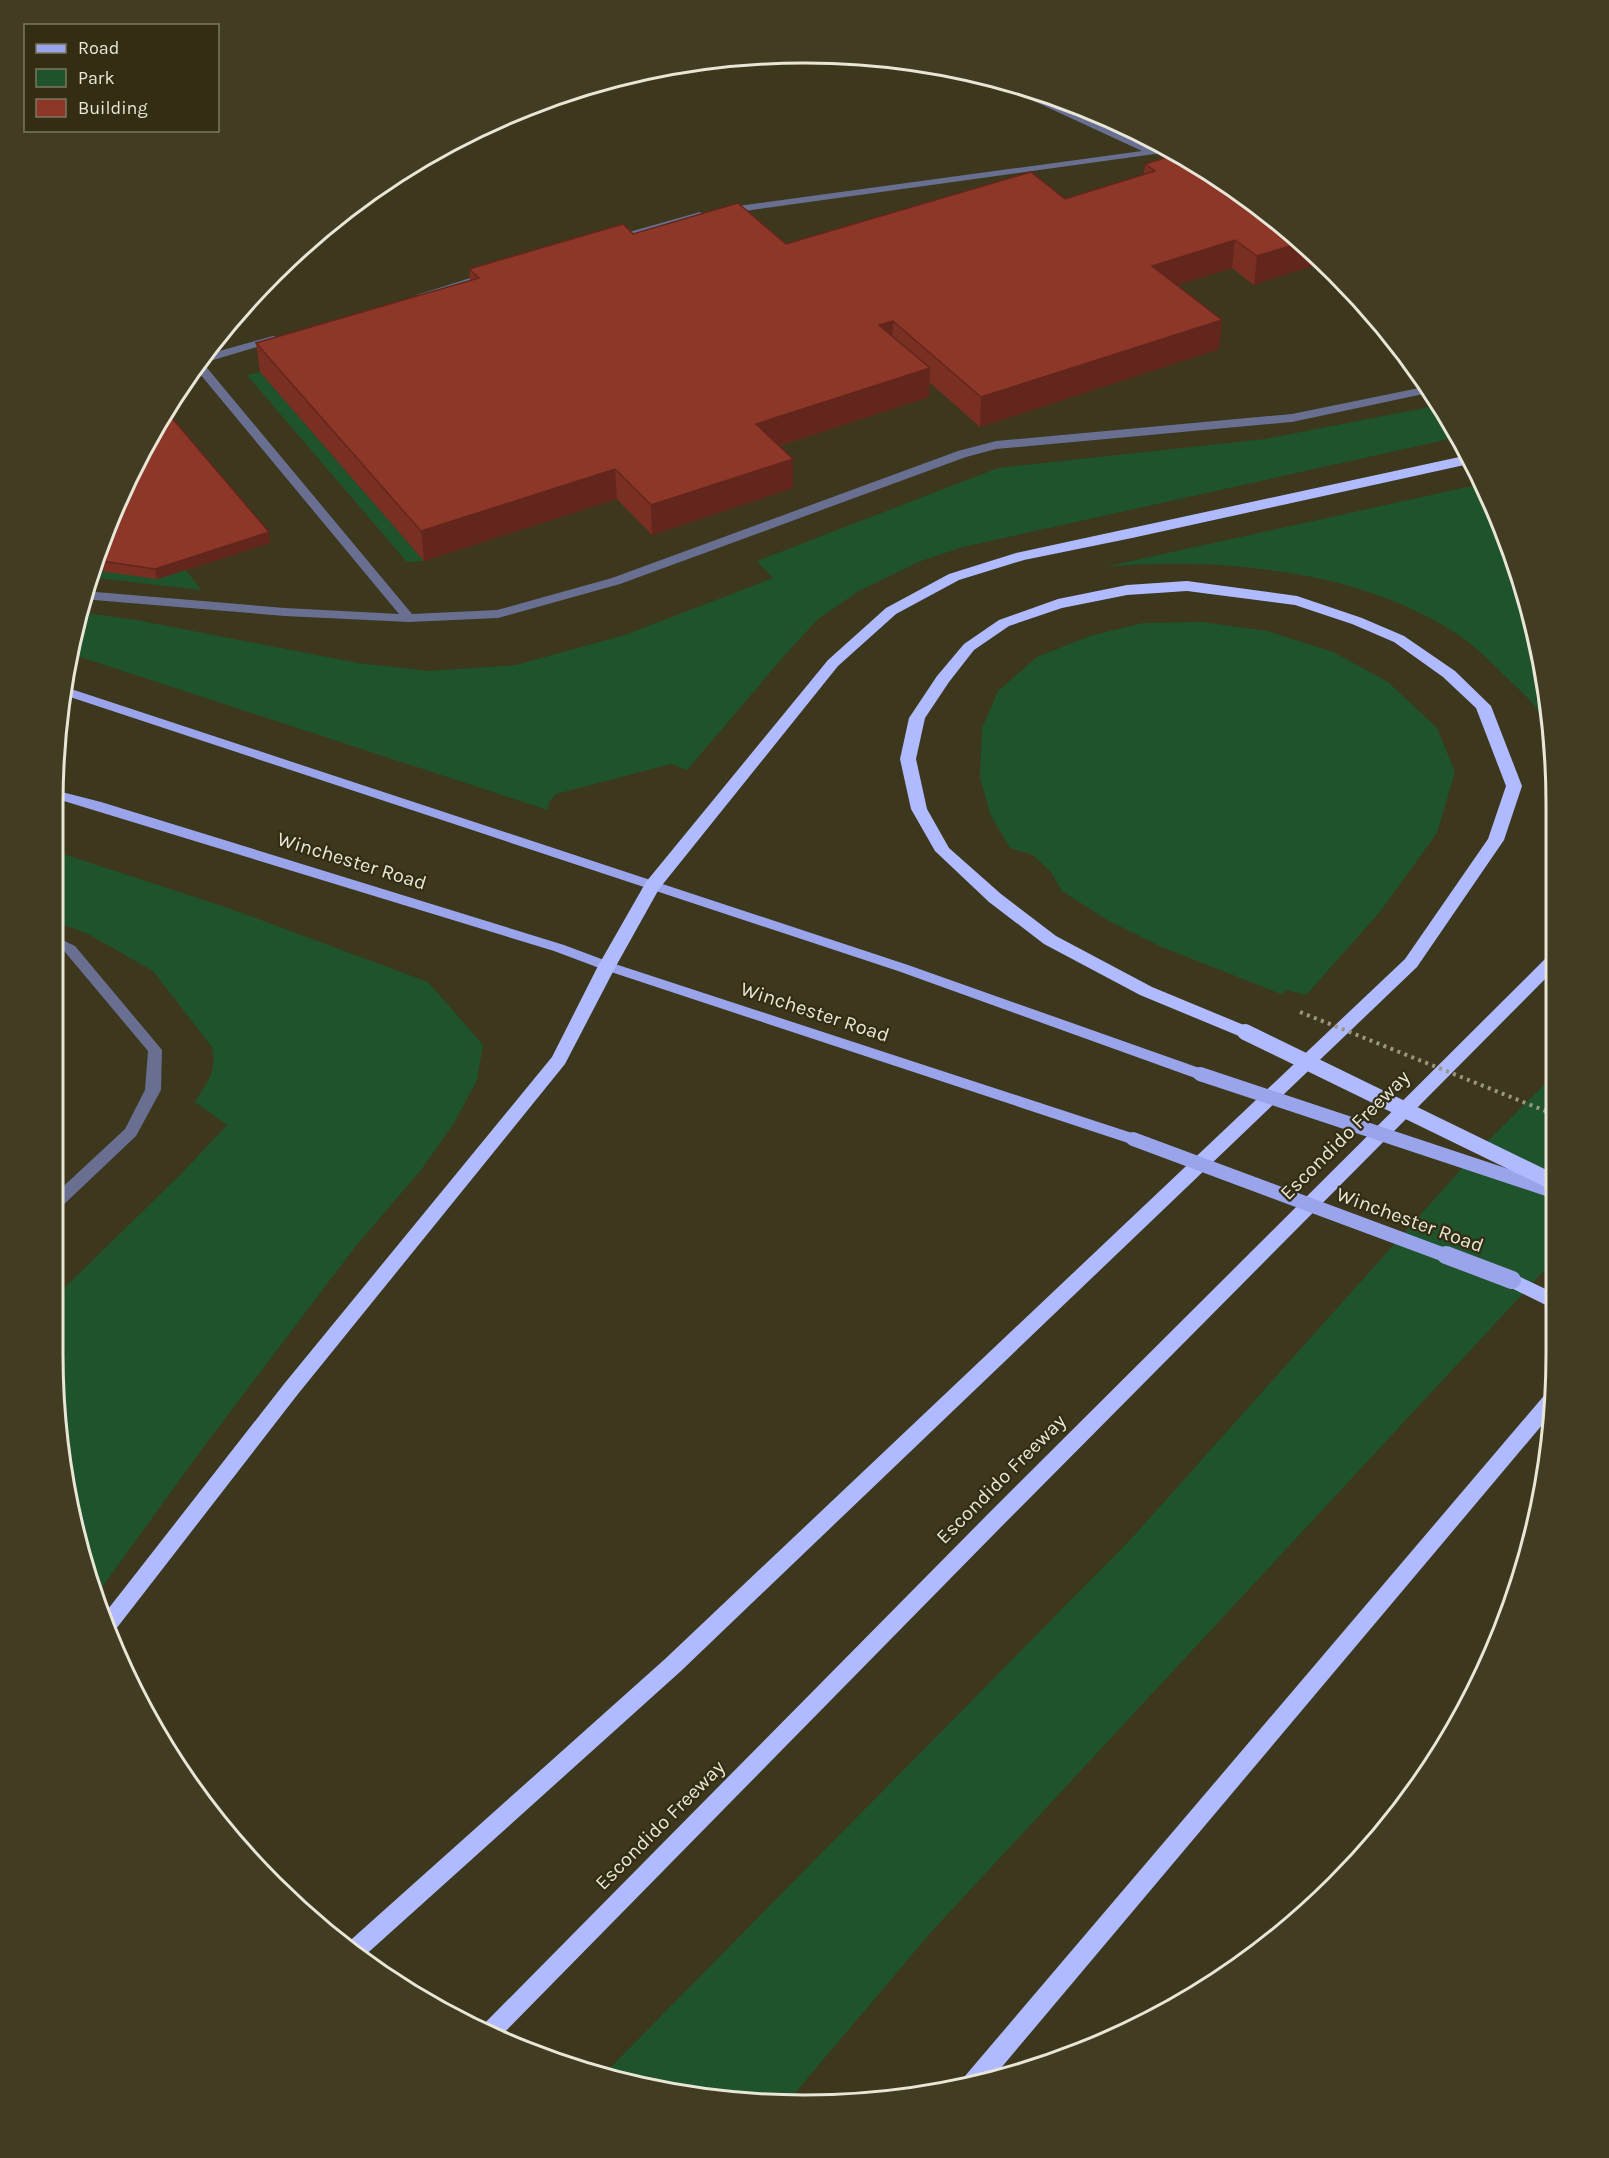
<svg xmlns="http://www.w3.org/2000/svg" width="1609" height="2158" viewBox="0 0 1609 2158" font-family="Karla,sans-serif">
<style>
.green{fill:#1f532b}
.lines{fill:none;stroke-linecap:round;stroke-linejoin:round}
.service{fill:#696f91;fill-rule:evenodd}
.primary{fill:#9aa4eb;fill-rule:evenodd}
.motorway{fill:#b0bbff;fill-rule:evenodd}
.path-bridge{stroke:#9b9682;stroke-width:4;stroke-dasharray:3 4.5;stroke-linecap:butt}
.primary-bridge-far1{stroke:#9aa4eb;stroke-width:14}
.primary-bridge{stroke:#9aa4eb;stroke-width:18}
.motorway-bridge{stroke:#b0bbff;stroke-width:16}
.wall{fill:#792f22}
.shaded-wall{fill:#63261c}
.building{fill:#8d3728;stroke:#63261c;stroke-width:1.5}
.labels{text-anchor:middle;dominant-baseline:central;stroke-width:4.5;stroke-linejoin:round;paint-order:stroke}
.street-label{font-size:20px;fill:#e9e6d7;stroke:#332d13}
.rim{fill:none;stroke:#e9e6d7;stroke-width:3}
</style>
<rect width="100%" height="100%" fill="#3d371d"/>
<!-- green -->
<g class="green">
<path d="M 260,372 L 424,561 L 407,562 L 247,375 Z"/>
<path d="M 1435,406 L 1454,438 L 963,547 L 918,562 L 859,591 L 818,619 L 784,656 L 687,770 L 671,764 L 556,794 L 549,802 L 548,810 L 71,654 L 78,612 L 136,620 L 358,663 L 428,671 L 516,665 L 625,635 L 773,578 L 757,561 L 998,468 L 1265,439 Z"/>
<path d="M 1481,484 L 1499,517 L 1550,706 L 1550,737 C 1545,712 1523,693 1505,676 C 1488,659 1470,641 1449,629 C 1353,569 1214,557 1104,567 Z"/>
<path d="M 92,570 L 186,570 L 201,590 L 89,577 Z"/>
<path d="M 1202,622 L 1267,631 L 1333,652 L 1388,682 L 1437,728 L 1455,772 L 1437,833 L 1379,913 L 1306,995 L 1287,990 L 1281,994 L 1162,947 L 1107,920 L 1062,891 L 1051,872 L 1033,855 L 1010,848 L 990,814 L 980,777 L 982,728 L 998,691 L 1037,657 L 1090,636 L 1143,623 Z"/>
<path d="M 54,851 L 228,908 L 428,982 L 483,1045 L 477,1080 L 454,1123 L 421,1170 L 355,1247 L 202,1449 L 97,1594 L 78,1548 L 53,1354 L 53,1299 L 183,1172 L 227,1125 L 195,1102 C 208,1081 217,1072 212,1047 L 153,971 L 88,934 L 54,921 Z"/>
<path d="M 1553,1076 L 1553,1182 L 1478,1151 Z"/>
<path d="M 1472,1157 L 1553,1188 L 1554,1260 L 932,1931 L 789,2100 L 657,2091 L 605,2073 L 1131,1539 Z"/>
</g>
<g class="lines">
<!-- service -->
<g class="service">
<path d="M 994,80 L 1018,86 L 1155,149 L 1168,147 L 1176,151 L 723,214 L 718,211 L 723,208 L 1142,151 L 995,83 Z"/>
<path d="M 700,212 L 705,215 L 704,217 L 613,241 L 608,238 Z"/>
<path d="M 489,272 L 493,273 L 493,277 L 423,298 L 417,295 Z"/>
<path d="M 273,336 L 277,337 L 277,341 L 203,363 L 412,614 L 497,610 L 612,578 L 958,451 L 996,441 L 1292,414 L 1424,387 L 1428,393 L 1292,422 L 996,449 L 966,457 L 620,584 L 498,618 L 409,622 L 285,616 L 82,599 L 84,591 L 285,608 L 399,614 L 195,368 L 205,355 Z"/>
<path d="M 54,936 L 75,946 L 162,1050 L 161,1090 L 136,1136 L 59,1209 L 53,1211 L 53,1196 L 125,1129 L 145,1090 L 148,1051 L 65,952 L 54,947 Z"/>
</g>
<!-- primary -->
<g class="primary">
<path d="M 65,687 L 908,965 L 1205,1070 L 1207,1074 L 1200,1079 L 1195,1078 L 898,971 L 64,695 Z"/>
<path d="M 54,790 L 101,802 L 564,945 L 612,963 L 1138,1135 L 1141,1139 L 1138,1143 L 1128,1143 L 602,969 L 554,951 L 54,798 Z"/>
</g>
<!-- motorway -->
<g class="motorway">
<path d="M 1464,456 L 1469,464 L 1132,538 L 1024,560 L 959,580 L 896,614 L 838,666 L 659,889 L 616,966 L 565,1064 L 298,1394 L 116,1629 L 112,1631 L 105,1613 L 284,1384 L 552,1057 L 598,966 L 646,882 L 828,660 L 886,608 L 949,574 L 1016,553 Z"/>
<path d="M 1187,581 L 1297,596 L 1362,618 L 1404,636 L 1455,671 L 1491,706 L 1522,786 L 1504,840 L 1417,967 L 681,1671 L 361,1959 L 344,1946 L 665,1659 L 1405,959 L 1488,839 L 1506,786 L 1476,708 L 1443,677 L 1394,642 L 1352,624 L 1295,605 L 1187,591 L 1127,595 L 1062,608 L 1009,626 L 974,650 L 949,682 L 925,718 L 916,759 L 927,809 L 949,848 L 1001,894 L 1056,936 L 1152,987 L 1251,1028 L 1254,1032 L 1251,1036 L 1239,1036 L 1140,995 L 1044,944 L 989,902 L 935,851 L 911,809 L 900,759 L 909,718 L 937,676 L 964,644 L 999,620 L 1058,599 L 1127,585 Z"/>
<path d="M 1552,956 L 1552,972 L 1001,1527 L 500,2037 L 478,2030 L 987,1515 L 1546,958 Z"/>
<path d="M 1512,1273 L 1554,1293 L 1554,1309 L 1505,1285 L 1502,1280 L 1505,1275 Z"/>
<path d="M 1555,1388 L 1553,1412 L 990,2081 L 962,2086 L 965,2076 L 1548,1391 Z"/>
</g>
<!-- path-bridge -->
<path class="path-bridge" d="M 1300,1012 L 1553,1114"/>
<!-- primary-bridge-far1 -->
<g class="primary-bridge-far1">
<path d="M 1200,1074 L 1553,1191"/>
<path d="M 1133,1139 L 1450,1257"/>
</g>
<!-- primary-bridge -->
<path class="primary-bridge" d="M 1446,1255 L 1512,1280"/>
<!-- motorway-bridge -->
<path class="motorway-bridge" d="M 1245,1032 L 1553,1182"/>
</g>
<!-- wall -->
<g class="wall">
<path d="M 1145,164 L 1301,239 L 1254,285 L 1232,268 L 1177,285 L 1219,349 L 980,427 L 929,382 L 929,397 L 779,446 L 793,488 L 652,535 L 617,499 L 424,561 L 260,372 L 256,343 L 470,281 L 469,269 L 633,234 L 786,244 L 1065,199 L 1144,175 Z"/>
<path d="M 110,516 L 270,543 L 157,579 L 92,570 Z"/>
</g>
<!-- shaded-wall -->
<g class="shaded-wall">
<path d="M 1235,240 L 1232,268 L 1149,294 L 1152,266 Z"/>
<path d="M 1303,242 L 1322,263 L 1254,285 L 1257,256 Z"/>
<path d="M 1222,320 L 1219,349 L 980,427 L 981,397 Z"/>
<path d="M 893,321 L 892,350 L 879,325 Z"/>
<path d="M 930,368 L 929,397 L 756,453 L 756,424 Z"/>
<path d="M 793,459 L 793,488 L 652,535 L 651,505 Z"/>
<path d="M 615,469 L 617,499 L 424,561 L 421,531 Z"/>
<path d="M 269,532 L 270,543 L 157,579 L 155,569 Z"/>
</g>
<!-- building -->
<g class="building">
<path d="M 1181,153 L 1303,242 L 1257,256 L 1235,240 L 1152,266 L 1222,320 L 981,397 L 893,321 L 879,325 L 930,368 L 756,424 L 793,459 L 651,505 L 615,469 L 421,531 L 256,343 L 479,278 L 469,269 L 623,224 L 633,234 L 738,203 L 786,244 L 1031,172 L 1065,199 L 1155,171 L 1145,164 Z"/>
<path d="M 166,411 L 269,532 L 155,569 L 95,560 L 110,516 Z"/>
</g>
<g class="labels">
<!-- street labels -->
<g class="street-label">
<text transform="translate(352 861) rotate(17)">Winchester Road</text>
<text transform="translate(815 1012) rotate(18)">Winchester Road</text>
<text transform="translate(1345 1135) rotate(-45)">Escondido Freeway</text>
<text transform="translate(1410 1220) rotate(20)">Winchester Road</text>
<text transform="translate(1001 1479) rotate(-45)">Escondido Freeway</text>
<text transform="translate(660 1825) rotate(-45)">Escondido Freeway</text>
</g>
</g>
<!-- crop -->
<path d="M0 0H1609V2158H0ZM804 63H805A741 741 0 0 1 1546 804V1354A741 741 0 0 1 805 2095H804A741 741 0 0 1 63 1354V804A741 741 0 0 1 804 63Z" fill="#423c23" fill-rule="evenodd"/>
<path class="rim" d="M804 63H805A741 741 0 0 1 1546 804V1354A741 741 0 0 1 805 2095H804A741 741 0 0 1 63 1354V804A741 741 0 0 1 804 63Z"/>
<!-- legend -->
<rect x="24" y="24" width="195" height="108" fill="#332d13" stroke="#7c7761" stroke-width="1.5"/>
<rect x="36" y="44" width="30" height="9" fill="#9aa4eb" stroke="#7c7761" stroke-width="1.5"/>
<text x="78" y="54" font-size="18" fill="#e9e6d7">Road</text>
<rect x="36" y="69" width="30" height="18" fill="#1f532b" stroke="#7c7761" stroke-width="1.5"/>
<text x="78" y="84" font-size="18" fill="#e9e6d7">Park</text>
<rect x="36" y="99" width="30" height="18" fill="#8d3728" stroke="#7c7761" stroke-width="1.5"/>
<text x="78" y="114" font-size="18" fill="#e9e6d7">Building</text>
</svg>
